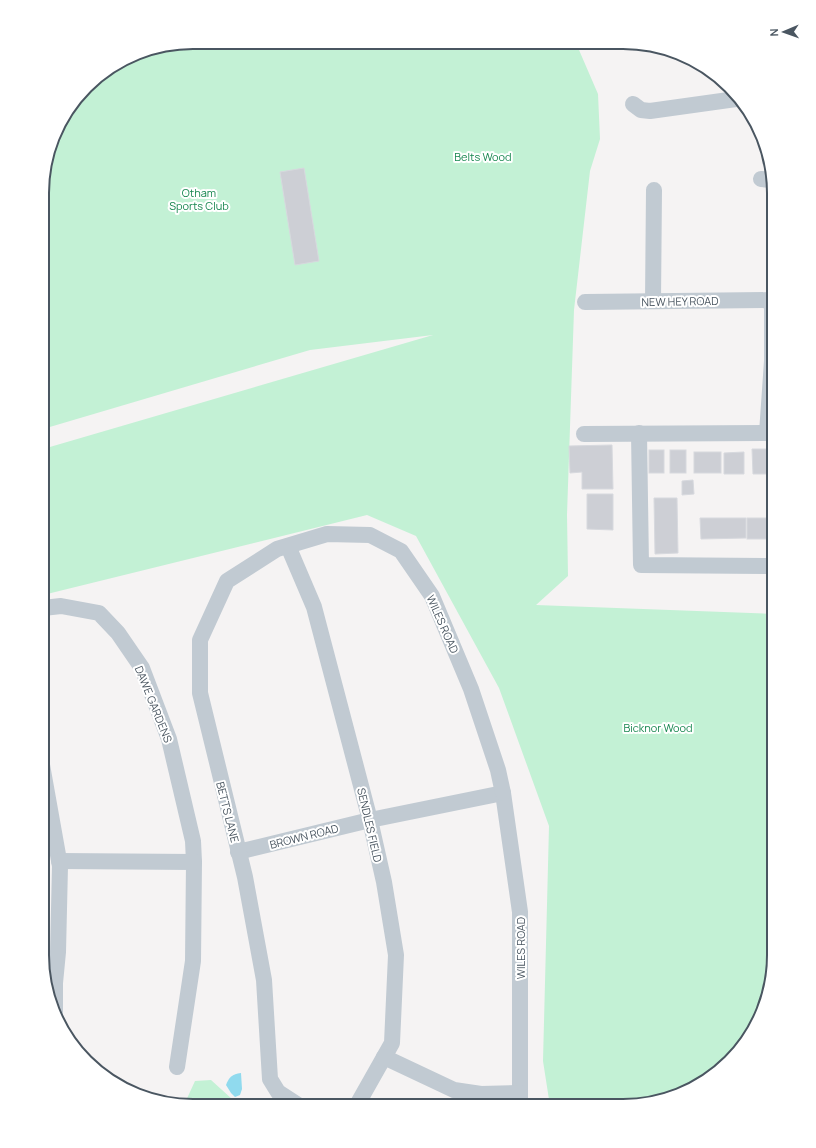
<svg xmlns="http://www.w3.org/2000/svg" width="816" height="1148" viewBox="0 0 816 1148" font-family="Manrope,sans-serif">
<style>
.green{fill:#c3f1d5}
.water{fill:#90daee}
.building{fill:#cdcfd5;stroke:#d7d9de}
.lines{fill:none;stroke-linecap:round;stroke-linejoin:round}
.street{stroke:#c1cad2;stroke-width:16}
.labels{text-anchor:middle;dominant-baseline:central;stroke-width:4;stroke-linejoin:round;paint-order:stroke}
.park-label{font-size:11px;fill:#17864f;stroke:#fff}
.street-label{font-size:11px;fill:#4a5661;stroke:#fff}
.rim{fill:none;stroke:#4a5661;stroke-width:2}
</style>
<rect width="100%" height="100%" fill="#f5f3f3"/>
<!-- green -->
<g class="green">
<path d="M 193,42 L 576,43 L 598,94 L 600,139 L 590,171 L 574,310 L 567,515 L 568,576 L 536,605 L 774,614 L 774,965 L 766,1004 L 748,1039 L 723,1069 L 690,1091 L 624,1106 L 550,1106 L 543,1061 L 549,826 L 499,688 L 416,536 L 367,515 L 43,595 L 43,449 L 433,335 L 310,350 L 43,429 L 43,173 L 62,118 L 93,79 L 144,50 Z"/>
<path d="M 211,1080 L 232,1099 L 250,1100 L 260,1105 L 184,1105 L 195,1081 Z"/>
</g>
<!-- water -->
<path class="water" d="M 241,1073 L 242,1089 L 240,1095 L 235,1097 L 231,1093 L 226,1085 C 229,1077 232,1074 241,1073 Z"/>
<!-- building -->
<g class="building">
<path d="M 304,168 L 319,261 L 295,265 L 280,172 Z"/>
<path d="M 612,445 L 613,489 L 582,489 L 582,472 L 570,473 L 569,446 Z"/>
<path d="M 752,449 L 768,449 L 768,474 L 753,474 Z"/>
<rect x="649" y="450" width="15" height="23"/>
<rect x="670" y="450" width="16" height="23"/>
<rect x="694" y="452" width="27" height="21"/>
<path d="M 744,452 L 744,474 L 724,474 L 724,453 Z"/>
<path d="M 693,480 L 694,494 L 682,495 L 682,481 Z"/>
<path d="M 587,494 L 613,494 L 613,530 L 587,529 Z"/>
<path d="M 654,498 L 677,498 L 678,553 L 655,554 Z"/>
<path d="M 700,518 L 746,518 L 746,538 L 701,539 Z"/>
<rect x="747" y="518" width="24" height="21"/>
</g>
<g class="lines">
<!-- street -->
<g class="street">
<path d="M 633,104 L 641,110 L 650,111 L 736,99"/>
<path d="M 761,179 L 771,180"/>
<path d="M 653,301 L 654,190"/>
<path d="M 585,302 L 774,300"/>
<path d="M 639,433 L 641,565 L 774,566"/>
<path d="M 767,433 L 772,361 L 772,300"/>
<path d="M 584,434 L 774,433"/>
<path d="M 288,546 L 314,607 L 370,820 L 384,882 L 396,955 L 392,1043 L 357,1105"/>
<path d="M 43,608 L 61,606 L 99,613 L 118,633 L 142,668 L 169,739 L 193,841 L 194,862 L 193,961 L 177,1067"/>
<path d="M 42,765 L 60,866 L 58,952 L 55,983 L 55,1012"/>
<path d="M 238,852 L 370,820 L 503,793 L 520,912 L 520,1106"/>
<path d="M 59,861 L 194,862"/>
<path d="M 384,1057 L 454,1090 L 481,1094 L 520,1093"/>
<path d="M 298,1105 L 278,1092 L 270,1079 L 264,980 L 245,877 L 200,693 L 200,640 L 227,581 L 277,549 L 327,534 L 370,535 L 401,551 L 432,596 L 471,689 L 498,770 L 503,793"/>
</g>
</g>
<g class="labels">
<!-- park labels -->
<g class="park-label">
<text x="483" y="156">Belts Wood</text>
<text x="199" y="192">Otham<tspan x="199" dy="13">Sports Club</tspan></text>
<text x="658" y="727">Bicknor Wood</text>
</g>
<!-- street labels -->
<g class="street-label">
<text transform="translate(680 301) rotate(-1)">NEW HEY ROAD</text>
<text transform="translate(443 624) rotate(66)">WILES ROAD</text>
<text transform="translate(154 704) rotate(68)">DAWE GARDENS</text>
<text transform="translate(228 812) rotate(76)">BETTS LANE</text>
<text transform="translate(370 825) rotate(77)">SENDLES FIELD</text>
<text transform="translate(304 836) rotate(-14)">BROWN ROAD</text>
<text transform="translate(520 948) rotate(-90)">WILES ROAD</text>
</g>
</g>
<!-- crop -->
<path d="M0 0H816V1148H0ZM193 49H623A144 144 0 0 1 767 193V955A144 144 0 0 1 623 1099H193A144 144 0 0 1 49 955V193A144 144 0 0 1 193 49Z" fill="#fff" fill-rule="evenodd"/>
<path class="rim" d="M193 49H623A144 144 0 0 1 767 193V955A144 144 0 0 1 623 1099H193A144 144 0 0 1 49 955V193A144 144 0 0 1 193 49Z"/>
<!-- north arrow -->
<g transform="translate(784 32) rotate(268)" stroke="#ffffff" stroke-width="3" paint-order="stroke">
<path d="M0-3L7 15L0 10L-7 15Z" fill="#4a5661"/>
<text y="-6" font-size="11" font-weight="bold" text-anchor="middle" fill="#4a5661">N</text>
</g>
</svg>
